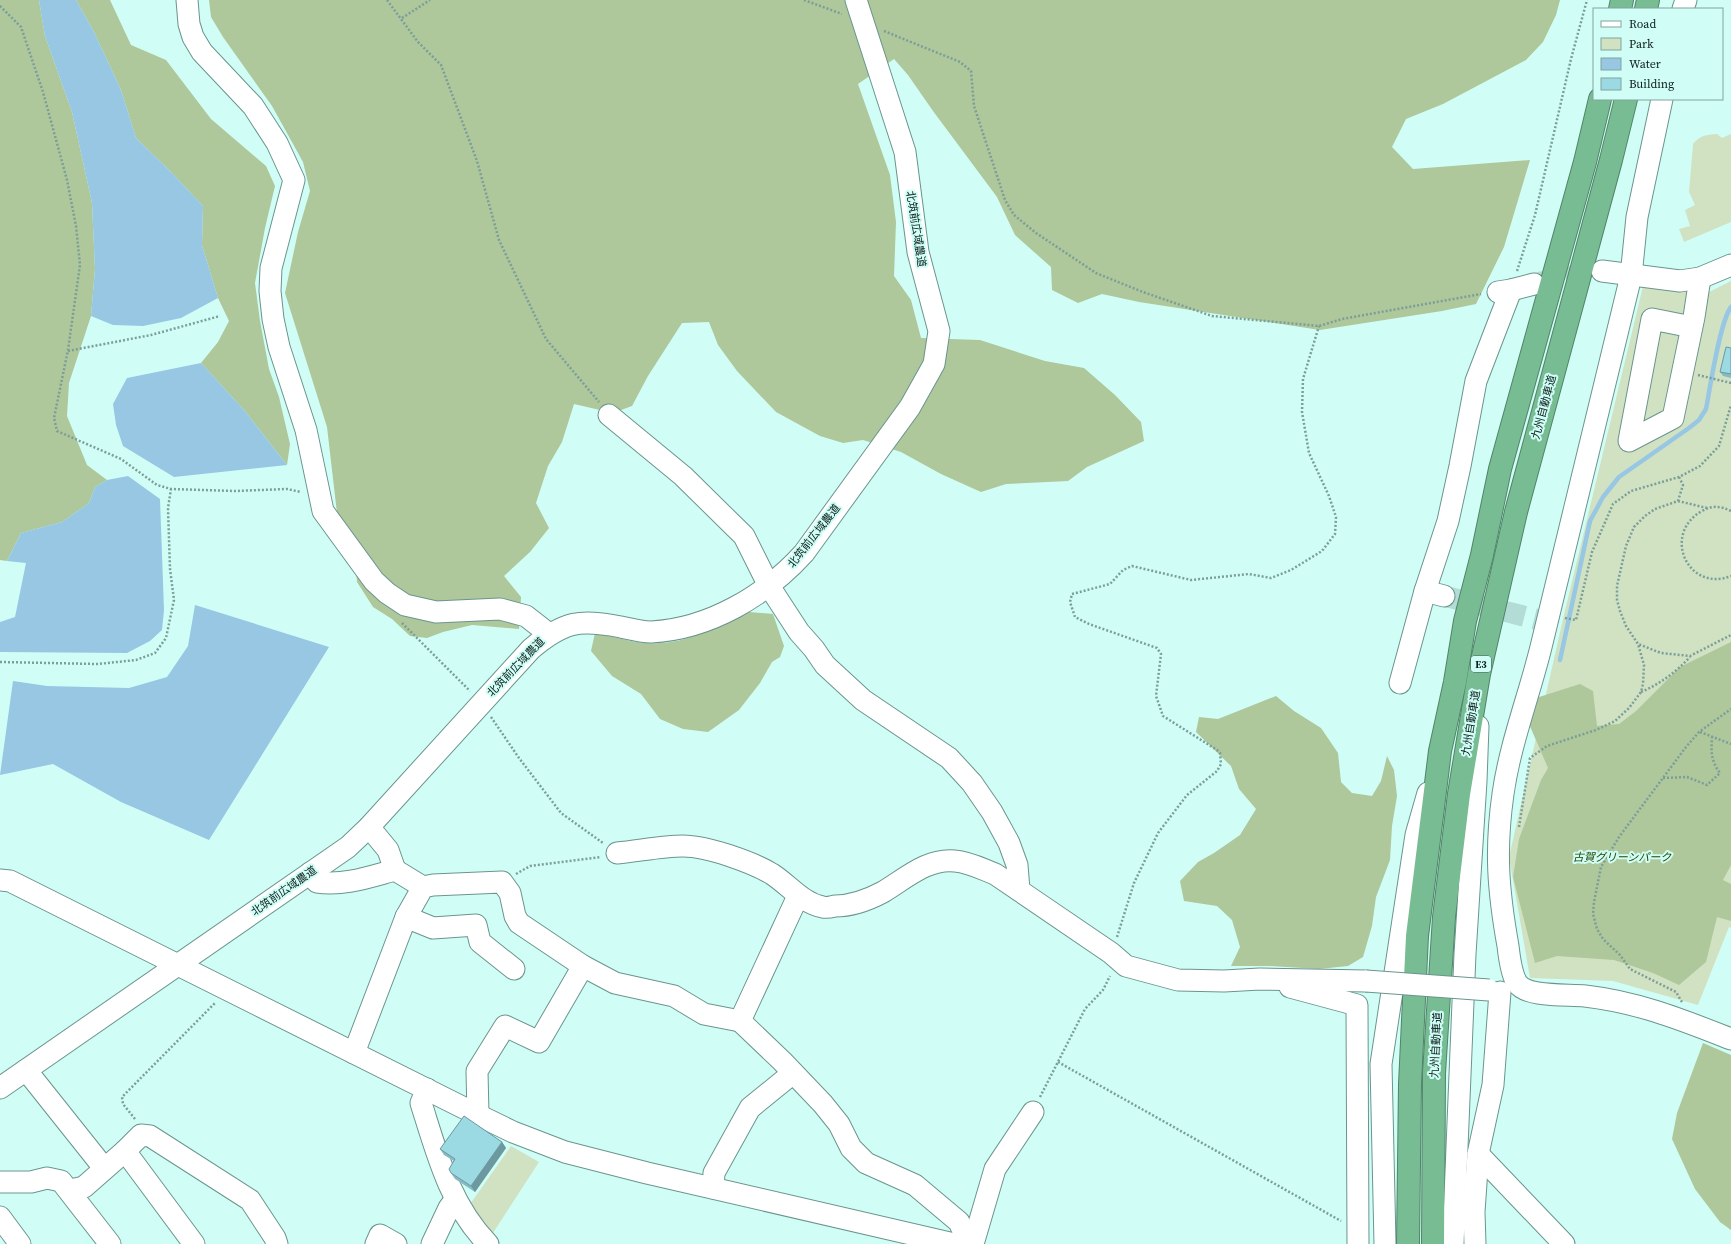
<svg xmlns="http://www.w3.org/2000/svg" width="1731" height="1244" font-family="'Source Serif 4','Noto Sans JP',serif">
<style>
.green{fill:#d1e2c3}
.forest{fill:#aec79b}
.water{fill:#97c7e3}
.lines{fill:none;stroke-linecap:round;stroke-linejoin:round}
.stream{stroke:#97c7e3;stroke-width:4.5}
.minor-tunnel{stroke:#b2dcd5;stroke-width:21;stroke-dasharray:21 10;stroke-linecap:butt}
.minor-casing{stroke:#6a958e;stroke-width:23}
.highway-casing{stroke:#528469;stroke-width:24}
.path{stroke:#7c9e98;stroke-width:2.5;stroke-dasharray:2 2;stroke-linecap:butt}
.minor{stroke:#fff;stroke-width:21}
.highway{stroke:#78bc94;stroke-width:22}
.minor-bridge-casing{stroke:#6a958e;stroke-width:23;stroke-linecap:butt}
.minor-bridge{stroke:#fff;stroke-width:21}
.wall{fill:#85bbc3}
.shaded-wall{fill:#6c989f}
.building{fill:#9bd9e3;stroke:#6c989f}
.labels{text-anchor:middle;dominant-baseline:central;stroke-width:4;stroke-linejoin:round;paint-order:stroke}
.shield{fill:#d0fef6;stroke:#46605c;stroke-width:1}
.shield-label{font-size:10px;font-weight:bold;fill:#0b1d1a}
.street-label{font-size:11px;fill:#0b1d1a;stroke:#d0fef6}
.park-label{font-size:11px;font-style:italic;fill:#254100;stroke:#d0fef6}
</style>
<rect width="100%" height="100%" fill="#d0fef6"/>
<g class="green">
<path d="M 1717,134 L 1722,138 L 1731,134 L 1731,222 L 1684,242 L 1679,229 L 1690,226 L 1685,210 L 1695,205 L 1689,192 L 1693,144 C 1700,135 1706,135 1717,134 Z"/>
<polygon points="1731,281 1731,928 1729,927 1698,1005 1613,981 1530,978 1509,857 1563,619 1644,282 1709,292"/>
<polygon points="511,1146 539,1162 491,1236 468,1207"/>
</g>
<g class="forest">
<polygon points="0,0 39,0 45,36 72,112 92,203 95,269 91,316 69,383 67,416 87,465 107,480 95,487 89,503 62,522 21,533 7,561 0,560"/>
<polygon points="76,0 110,0 131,45 166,60 211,119 266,166 275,186 265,228 255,283 260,321 269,369 279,397 290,444 287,465 244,410 201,363 218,342 229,321 218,298 202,245 203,206 169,170 136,138 121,90 94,32"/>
<polygon points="209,0 1560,0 1556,15 1543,42 1526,60 1443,104 1406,119 1392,147 1413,169 1530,160 1504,247 1476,304 1442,311 1320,330 1139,302 1102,294 1078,303 1052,290 1051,267 1015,235 997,197 933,111 908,75 894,59 858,84 890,175 896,222 894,276 911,300 921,338 980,340 1045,361 1084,368 1115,395 1141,422 1144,441 1087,467 1068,481 1006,484 981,492 941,474 901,452 863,440 843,443 820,436 776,412 737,371 718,345 709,322 682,323 648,376 632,406 613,413 574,404 562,442 548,466 536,503 549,528 530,552 504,576 521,597 519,629 472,625 443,632 427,638 410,636 392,619 373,607 357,582 354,542 337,513 327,427 285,293 298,232 310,191 303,162 272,106 223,37 211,17"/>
<path d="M 749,612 L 773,614 L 784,646 L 780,657 L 772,662 L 760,683 L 739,710 L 708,732 L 683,729 L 660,719 L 641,694 L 612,676 L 591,651 L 595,633 C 612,636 630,642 647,643 C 683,646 717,627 749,612 Z"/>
<polygon points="1731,642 1731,865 1723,880 1731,884 1731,921 1717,917 1706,962 1679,985 1653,973 1614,960 1557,956 1535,963 1513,877 1519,839 1541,780 1548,768 1529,724 1536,698 1580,684 1593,691 1597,726 1619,724 1636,711 1680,667"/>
<polygon points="1276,696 1294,711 1321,728 1338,753 1341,782 1352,793 1372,796 1381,781 1387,756 1394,770 1397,796 1392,826 1390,860 1376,897 1372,926 1363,957 1348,966 1319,969 1269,966 1231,966 1240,947 1232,920 1217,906 1184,901 1180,881 1198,862 1214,853 1240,835 1256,809 1239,789 1231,766 1196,732 1199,717 1218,719"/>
<polygon points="1703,1043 1731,1055 1731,1230 1720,1222 1695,1189 1672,1139 1677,1113"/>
</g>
<g class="water">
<polygon points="39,0 76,0 94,32 121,90 136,138 169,170 203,206 202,245 218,298 181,318 143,326 113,325 91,316 95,269 92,203 72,112 45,36"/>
<polygon points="201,363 244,410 287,465 174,477 123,446 116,425 113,404 127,378"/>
<polygon points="128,476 160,499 164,610 162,630 150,641 127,653 0,652 0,622 15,617 26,563 7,561 21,533 62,522 89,503 95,487 107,480"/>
<polygon points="195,605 329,647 209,840 121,802 53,764 0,775 13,681 47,686 129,688 167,677 188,646"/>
</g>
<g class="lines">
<path class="stream" d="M 1560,660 L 1590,521 L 1603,497 L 1619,477 L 1689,428 L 1699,420 L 1706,409 C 1710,388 1720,321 1731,307"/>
<g class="minor-tunnel">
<polyline points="1535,283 1602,271"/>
<polyline points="1444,596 1547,622"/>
</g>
<g class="minor-casing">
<g id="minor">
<polyline points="187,0 189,24 193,37 202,52 253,106 277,143 294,180 271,268 270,291 273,319 279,347 306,430 323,511 374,581 387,593 405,605 436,612 500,609 526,616 549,634"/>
<polyline points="1683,9 1686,0"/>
<path d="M 1662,99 L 1637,217 L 1631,276 C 1601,400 1571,523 1541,647 C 1529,696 1510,744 1503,794 C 1495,850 1498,890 1508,946 C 1509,955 1512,975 1517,983 C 1527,998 1569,994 1585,996 C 1638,1002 1682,1020 1731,1039"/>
<polyline points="1602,271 1680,281 1700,278 1731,265"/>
<polyline points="1498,292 1511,290 1534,284"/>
<polyline points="1692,327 1652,319 1629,441 1673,418 1694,317 1700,278"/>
<polyline points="609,415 683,476 744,536 769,586 799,632 814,649 825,665 863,700 949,758 972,783 992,812 1009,843 1017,865 1019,890"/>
<polyline points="1425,591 1444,596"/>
<polyline points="1400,683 1425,591 1448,521 1460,466 1476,381 1511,290"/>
<polyline points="369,827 388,850 395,870"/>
<path d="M 617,853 C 639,851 662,846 683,846 C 707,846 752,862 772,874 C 789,885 802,903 823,907 C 826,908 831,907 835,906 C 852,906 868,900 883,892 C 905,879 927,858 955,861 C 969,862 982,869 995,874 L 1111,953 L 1126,966 L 1178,980 L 1224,981 L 1260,979 L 1366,981"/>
<path d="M 310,873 L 317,882 C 344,886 369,877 395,870 L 423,887"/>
<polyline points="0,880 10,881 478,1115 513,1132 565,1152 647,1173 954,1244"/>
<polyline points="406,917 433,928 476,925 480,942 514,969"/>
<polyline points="1290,987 1357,1005 1358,1244"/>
<polyline points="740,1021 782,1061 823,1104 839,1124 851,1148 866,1163 915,1185 959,1222 969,1244"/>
<polyline points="354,1053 406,917 423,887 433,885 502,882 510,893 515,916 519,923 583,966"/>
<polyline points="26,1070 104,1168"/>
<path d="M 0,1088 L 348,847 L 369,827 L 531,649 C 564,621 579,619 621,627 C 630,629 641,632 651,632 C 709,629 765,596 804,553 L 910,407 L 934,364 L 939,331 L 918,252 L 905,152 L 856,0"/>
<path d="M 427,1089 L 421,1103 C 437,1154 450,1205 488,1244"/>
<polyline points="478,1115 477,1071 505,1026 539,1042 583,966 615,983 674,996 704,1014 740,1021 798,896"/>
<polyline points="125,1151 141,1135 150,1136 250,1200 275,1238 277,1244"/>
<polyline points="1478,1154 1564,1244"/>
<polyline points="0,1182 31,1182 47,1178 61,1181 110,1244"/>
<polyline points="713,1188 714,1173 750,1108 793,1073"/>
<polyline points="71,1193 75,1189 84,1187 125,1151 194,1244"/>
<polyline points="0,1217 20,1244"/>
<polyline points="376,1244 380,1235 396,1244"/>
<polyline points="432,1244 449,1208 455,1200"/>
<polyline points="973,1244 995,1169 1033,1112"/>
<polyline points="1385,1244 1381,1064 1416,835 1428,793"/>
<polyline points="1453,1244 1465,954 1476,781 1478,726"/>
<polyline points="1475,1244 1474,1212 1478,1154 1493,1085 1500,992"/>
</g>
</g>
<g class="highway-casing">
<g id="highway">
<polyline points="1620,9 1622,0"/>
<polyline points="1646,9 1648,0"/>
<polyline points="1408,1244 1410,1084 1417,936 1440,751 1455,682 1465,621 1482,555 1500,469 1585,162 1600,99"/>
<polyline points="1433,1244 1434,1073 1444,917 1459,794 1479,674 1516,512 1611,160 1626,99"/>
</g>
</g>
<g class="path">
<polyline points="387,0 418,42 441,65 477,161 499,240 546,339 599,402"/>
<polyline points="804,0 842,14"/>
<polyline points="0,6 21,27 43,92 67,180 76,226 80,265 68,350 54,418 57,431 121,459 157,485 171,489 235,491 287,489 301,492"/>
<polyline points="402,18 430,0"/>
<polyline points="884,31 960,62 971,71 974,106 1005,200 1014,215 1036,233 1096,273 1143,292 1212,316 1319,326 1342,319 1481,294"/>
<polyline points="1517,271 1535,215 1571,59 1587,0"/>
<polyline points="68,351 151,335 220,316"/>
<polyline points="1698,375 1731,383"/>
<polyline points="1679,477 1683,485 1678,501 1655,509 1645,516 1634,527 1626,546 1617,586 1617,600 1620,611 1626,626 1638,644 1661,653 1690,656 1731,635"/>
<polyline points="1678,501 1707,508"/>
<path d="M 1731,511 C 1721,506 1712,505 1702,511 C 1661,534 1688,593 1731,576"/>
<polyline points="1565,618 1576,620 1592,552 1613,504 1631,491 1679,477 1700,466 1719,446 1731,405"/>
<polyline points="402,623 470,691"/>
<polyline points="0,662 98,664 136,660 155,653 166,638 174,600 170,569 168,508 171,489"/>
<path d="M 1641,692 C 1660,684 1676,672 1690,657"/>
<polyline points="491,717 519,758 561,813 603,843"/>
<polyline points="1700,732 1731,744"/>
<path d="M 1663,778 L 1687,777 L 1707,785 L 1720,773 C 1711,761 1711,752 1712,737"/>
<polyline points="1519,827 1530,758 1547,746 1596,730 1615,721 1629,708 1641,692 1643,684 1644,665 1638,644"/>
<polyline points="516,874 530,866 601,857"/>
<polyline points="1117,937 1134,883 1158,833 1187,795 1217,771 1221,764 1220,753 1217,750 1163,716 1156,696 1161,654 1157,648 1089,624 1075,617 1070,602 1072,594 1110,584 1123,570 1132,566 1191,580 1249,574 1271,578 1291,570 1322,551 1335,534 1336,517 1329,496 1309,453 1302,412 1303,379 1319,326"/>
<polyline points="1682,1002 1676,992 1630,969 1620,955 1603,939 1597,929 1593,914 1594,902 1601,867 1619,837 1686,747 1699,732 1731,709"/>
<polyline points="1058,1062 1341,1221"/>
<polyline points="1040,1097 1085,1009 1103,990 1110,976"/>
<polyline points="135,1119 123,1104 122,1097 215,1003"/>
</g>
<use href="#minor" class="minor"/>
<use href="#highway" class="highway"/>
<g class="minor-bridge-casing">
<polyline id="minor-bridge" points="1366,981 1489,990"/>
</g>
<use href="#minor-bridge" class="minor-bridge"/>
</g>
<g class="wall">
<polygon points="1731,348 1731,378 1723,376 1720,372"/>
<polygon points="502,1142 506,1148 475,1192 455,1179 451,1173 454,1161 444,1155 440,1149"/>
</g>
<polygon class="shaded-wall" points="502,1142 506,1148 475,1192 471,1186"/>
<g class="building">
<polygon points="1726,347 1731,348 1731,374 1720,372"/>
<polygon points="464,1116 502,1142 471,1186 451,1173 449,1169 455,1159 440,1149"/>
</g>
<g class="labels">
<rect class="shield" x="1471" y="656" width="20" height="16" rx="3"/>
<g class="shield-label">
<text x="1481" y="664">E3</text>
</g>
<g class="street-label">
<text transform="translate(916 229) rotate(81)">北筑前広域農道</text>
<text transform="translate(1544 407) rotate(-75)">九州自動車道</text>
<text transform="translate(814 536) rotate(-52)">北筑前広域農道</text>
<text transform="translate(516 667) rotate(-46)">北筑前広域農道</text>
<text transform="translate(1471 723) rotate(-81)">九州自動車道</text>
<text transform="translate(284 891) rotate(-35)">北筑前広域農道</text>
<text transform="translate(1436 1045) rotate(-87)">九州自動車道</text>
</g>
<g class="park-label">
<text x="1622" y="857">古賀グリーンパーク</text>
</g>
</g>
<rect x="1593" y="8" width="130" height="92" fill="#d0fef6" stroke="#81a49e"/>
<rect x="1601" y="21" width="20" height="6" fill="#ffffff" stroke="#81a49e"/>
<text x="1629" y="28" font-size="12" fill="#0b1d1a">Road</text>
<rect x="1601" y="38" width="20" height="12" fill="#d1e2c3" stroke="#81a49e"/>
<text x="1629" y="48" font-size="12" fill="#0b1d1a">Park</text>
<rect x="1601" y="58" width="20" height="12" fill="#97c7e3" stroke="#81a49e"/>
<text x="1629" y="68" font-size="12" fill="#0b1d1a">Water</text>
<rect x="1601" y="78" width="20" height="12" fill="#9bd9e3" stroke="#81a49e"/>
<text x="1629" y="88" font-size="12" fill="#0b1d1a">Building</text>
</svg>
